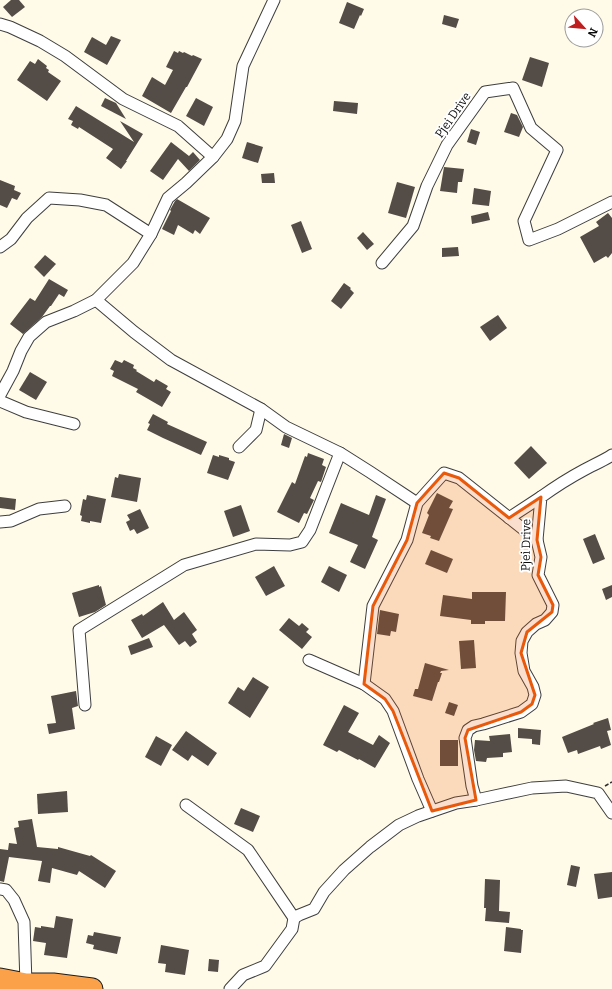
<svg xmlns="http://www.w3.org/2000/svg" width="612" height="989" font-family="Bitter,serif">
<style>
.building{fill:#544c47}
.lines{fill:none;stroke-linecap:round;stroke-linejoin:round}
.street-casing{stroke:#3e3e3e;stroke-width:13}
.highway-casing{stroke:#1c1c1c;stroke-width:23}
.path{stroke:#2d2d2d;stroke-width:1.5;stroke-dasharray:4 2;stroke-linecap:butt}
.street{stroke:#fff;stroke-width:11}
.highway{stroke:#fba14a;stroke-width:21}
.marked{fill:#e8590c;fill-opacity:0.2;stroke:#e8590c;stroke-width:3;stroke-linejoin:round}
.labels{text-anchor:middle;dominant-baseline:central;stroke-width:4;stroke-linejoin:round;paint-order:stroke}
.street-label{font-size:12px;fill:#0b0b0b;stroke:#fff}
</style>
<rect width="100%" height="100%" fill="#fffbe8"/>
<g class="building">
<polygon points="11,0 19,0 25,7 12,17 3,7"/>
<polygon points="347,2 364,9 361,16 360,15 354,29 339,23"/>
<polygon points="444,15 459,19 456,28 442,24"/>
<polygon points="111,36 121,40 107,65 84,52 92,37 106,45"/>
<polygon points="174,51 178,53 179,51 183,53 184,52 192,56 193,55 202,59 187,87 186,87 171,113 142,96 152,77 165,85 173,70 166,67"/>
<polygon points="530,57 549,63 542,87 522,80"/>
<polygon points="38,59 47,66 46,68 49,70 48,72 61,81 47,101 17,80 30,61 35,64"/>
<polygon points="105,98 116,103 126,119 101,106"/>
<polygon points="196,98 213,107 204,126 186,116"/>
<polygon points="334,101 358,103 357,114 333,111"/>
<polygon points="76,106 134,142 120,121 143,134 126,161 127,161 121,169 106,158 113,149 79,127 78,129 71,125 73,121 68,119"/>
<polygon points="511,113 517,115 523,127 519,137 504,132"/>
<polygon points="471,129 480,132 476,145 467,142"/>
<polygon points="171,142 189,156 193,152 200,160 189,171 178,159 163,180 150,171"/>
<polygon points="247,142 263,147 258,163 242,158"/>
<polygon points="444,167 464,169 462,182 458,182 457,193 440,191"/>
<polygon points="274,173 275,183 262,183 261,174"/>
<polygon points="0,180 15,186 14,190 21,193 17,200 12,198 7,208 0,205"/>
<polygon points="397,182 415,187 406,218 388,213"/>
<polygon points="474,188 491,191 489,206 472,204"/>
<polygon points="177,199 210,218 200,234 195,230 193,234 178,225 174,235 162,229 171,211 170,210 175,201"/>
<polygon points="488,212 490,220 472,224 471,216"/>
<polygon points="608,213 612,218 612,253 608,258 606,256 594,263 580,237 599,226 596,222"/>
<polygon points="301,221 312,249 302,253 291,225"/>
<polygon points="363,232 374,244 367,250 357,238"/>
<polygon points="458,247 459,256 442,257 442,248"/>
<polygon points="45,255 56,264 44,277 34,267"/>
<polygon points="49,279 68,290 64,297 59,294 51,306 50,306 42,317 23,334 10,324 30,298 35,301"/>
<polygon points="344,283 351,288 350,289 354,293 341,309 331,301"/>
<polygon points="498,315 507,328 490,341 480,327"/>
<polygon points="115,360 122,363 124,360 134,365 133,368 137,370 136,371 154,382 156,379 168,386 166,389 171,392 162,407 136,392 138,389 112,376 114,371 110,369"/>
<polygon points="30,372 47,382 36,400 19,390"/>
<polygon points="153,414 168,422 167,424 207,442 201,455 163,438 147,430 150,424 148,423"/>
<polygon points="284,434 292,438 289,448 281,445"/>
<polygon points="531,446 547,463 529,479 514,463"/>
<polygon points="308,453 324,459 322,465 326,467 321,482 318,481 310,498 314,500 307,514 304,513 299,523 277,512 292,482 295,484 305,456 307,457"/>
<polygon points="213,455 219,457 219,455 229,458 229,460 235,462 228,480 207,473"/>
<polygon points="119,474 141,478 137,502 111,497 115,477 118,478"/>
<polygon points="437,493 453,501 449,508 453,509 439,541 430,538 431,536 422,533 429,515 427,513"/>
<polygon points="87,495 106,499 101,523 90,521 90,523 81,521 82,516 80,515 83,499 86,500"/>
<polygon points="376,495 386,499 372,537 378,540 365,569 350,562 358,545 329,533 341,503 369,515"/>
<polygon points="0,497 16,499 15,510 0,508"/>
<polygon points="241,505 250,531 233,537 224,511"/>
<polygon points="140,509 149,528 137,534 134,529 130,531 126,522 130,520 127,515"/>
<polygon points="595,534 605,559 593,564 583,539"/>
<polygon points="431,550 453,559 447,573 425,564"/>
<polygon points="274,566 285,586 266,596 255,577"/>
<polygon points="329,566 347,575 339,592 321,582"/>
<polygon points="99,585 99,587 101,586 106,605 95,612 79,617 72,593"/>
<polygon points="612,585 612,597 606,600 602,589"/>
<polygon points="472,592 506,592 505,621 485,621 485,624 471,624 471,620 440,616 443,595 472,599"/>
<polygon points="163,602 174,620 184,612 197,630 192,634 197,642 190,647 185,641 179,645 164,625 142,638 131,620 142,614 143,616"/>
<polygon points="380,610 399,614 396,632 391,631 390,636 377,634"/>
<polygon points="289,618 299,626 302,623 309,629 306,632 312,637 302,649 279,630"/>
<polygon points="149,638 153,647 131,655 128,646"/>
<polygon points="474,640 476,668 461,669 459,641"/>
<polygon points="425,663 449,670 441,671 440,673 442,673 439,682 438,682 432,701 413,696 415,689 418,689"/>
<polygon points="253,677 269,687 250,718 228,703 238,687 244,691"/>
<polygon points="76,691 78,706 72,708 75,729 49,734 47,724 56,723 51,696"/>
<polygon points="449,702 458,705 454,716 445,713"/>
<polygon points="344,705 359,713 348,732 373,745 379,735 390,743 375,768 359,759 358,760 339,750 337,752 323,745"/>
<polygon points="608,718 611,730 607,731 611,745 601,749 600,746 578,754 577,750 568,753 562,737 594,724 593,723"/>
<polygon points="518,728 541,730 540,745 532,744 532,739 518,738"/>
<polygon points="186,731 217,753 208,766 192,755 188,761 172,750"/>
<polygon points="510,734 512,752 503,753 503,757 487,758 486,762 476,761 474,750 475,740 490,741 489,736"/>
<polygon points="156,736 172,745 161,766 145,757"/>
<rect x="440" y="740" width="18" height="26"/>
<polygon points="67,791 68,812 38,814 37,794"/>
<polygon points="241,808 260,816 253,832 234,824"/>
<polygon points="32,819 37,847 58,849 58,847 90,856 91,855 116,871 105,888 79,871 77,875 52,868 50,883 38,881 42,861 9,857 4,882 0,881 0,849 8,850 9,843 17,844 14,828 19,827 18,821"/>
<polygon points="571,865 580,867 576,887 567,885"/>
<polygon points="612,872 612,897 598,899 594,874"/>
<polygon points="485,879 500,880 499,911 510,912 509,923 485,921 486,908 484,908"/>
<polygon points="56,916 73,919 67,958 44,955 46,943 33,941 35,927 41,928 41,926 54,928"/>
<polygon points="506,927 521,929 521,930 523,930 521,953 504,951"/>
<polygon points="94,932 121,937 117,954 93,949 94,945 86,943 88,935 93,936"/>
<polygon points="161,945 189,950 185,975 165,972 166,964 158,963"/>
<polygon points="209,959 219,960 218,972 208,971"/>
</g>
<g class="lines">
<g class="street-casing">
<g id="street">
<polyline points="0,24 10,27 40,41 65,56 123,99 178,126 213,157"/>
<polyline points="0,247 11,239 27,218 49,198 80,200 106,205 151,234"/>
<polyline points="382,263 413,226 427,186 447,145 485,92 513,88 531,128 557,150 524,221 529,240 558,229 612,202"/>
<polyline points="96,300 134,332 171,360 261,409 286,427 340,453 370,472 417,503"/>
<polyline points="0,395 13,371 21,351 29,337 46,322 74,311 96,300 133,263 151,234 168,198 186,183 213,157 227,139 235,121 243,66 274,0"/>
<polyline points="0,401 26,412 74,424"/>
<polyline points="239,447 256,430 261,409"/>
<polyline points="509,518 541,497"/>
<polyline points="0,522 11,521 39,509 65,506"/>
<polyline points="309,660 364,684 385,699 393,711 418,779 432,811"/>
<polyline points="364,684 373,606 407,540 417,503 444,473 459,478 537,540"/>
<polyline points="85,705 79,630 184,565 256,544 290,545 302,542 310,530 340,453"/>
<path d="M 476,800 L 472,786 L 465,738 L 468,730 L 474,726 L 483,724 L 521,712 L 532,704 L 535,695 L 533,687 L 524,671 L 521,653 L 522,641 L 527,632 L 536,624 L 545,620 L 552,612 L 553,605 L 538,575 L 541,557 L 537,540 L 541,497 C 555,487 569,478 584,470 C 593,465 603,461 612,455"/>
<polyline points="186,805 248,850 294,918 299,915 314,909 324,892 344,870 370,847 399,825 418,816 456,803 476,800 532,788 566,786 598,793 612,813"/>
<polyline points="0,889 6,890 14,900 24,922 26,984"/>
<polyline points="230,989 243,975 265,966 292,929 294,918"/>
</g>
</g>
<g class="highway-casing">
<polyline id="highway" points="0,979 26,984 53,984 92,989"/>
</g>
<polyline class="path" points="605,786 612,782"/>
<use href="#street" class="street"/>
<use href="#highway" class="highway"/>
</g>
<path class="marked" d="M 444,473 L 459,478 L 509,518 L 541,497 L 537,540 L 541,557 L 538,575 L 553,605 L 552,612 L 527,632 L 521,653 L 535,695 L 532,704 L 521,712 L 468,730 L 465,738 L 476,800 L 432,811 L 393,711 L 385,699 L 364,684 L 373,606 L 407,540 L 417,503 Z"/>
<g class="labels">
<g class="street-label">
<text transform="translate(453 115) rotate(-55)">Pjei Drive</text>
<text transform="translate(526 545) rotate(-89)">Pjei Drive</text>
</g>
</g>
<g transform="translate(584 28) rotate(117)"><circle r="19" fill="#ffffff" stroke="#9d9d9d"/>
<path d="M0-3L7 15L0 10L-7 15Z" fill="#c01d1f"/>
<text y="-6" font-size="11" font-weight="bold" text-anchor="middle" fill="#0b0b0b">N</text>
</g>
</svg>
